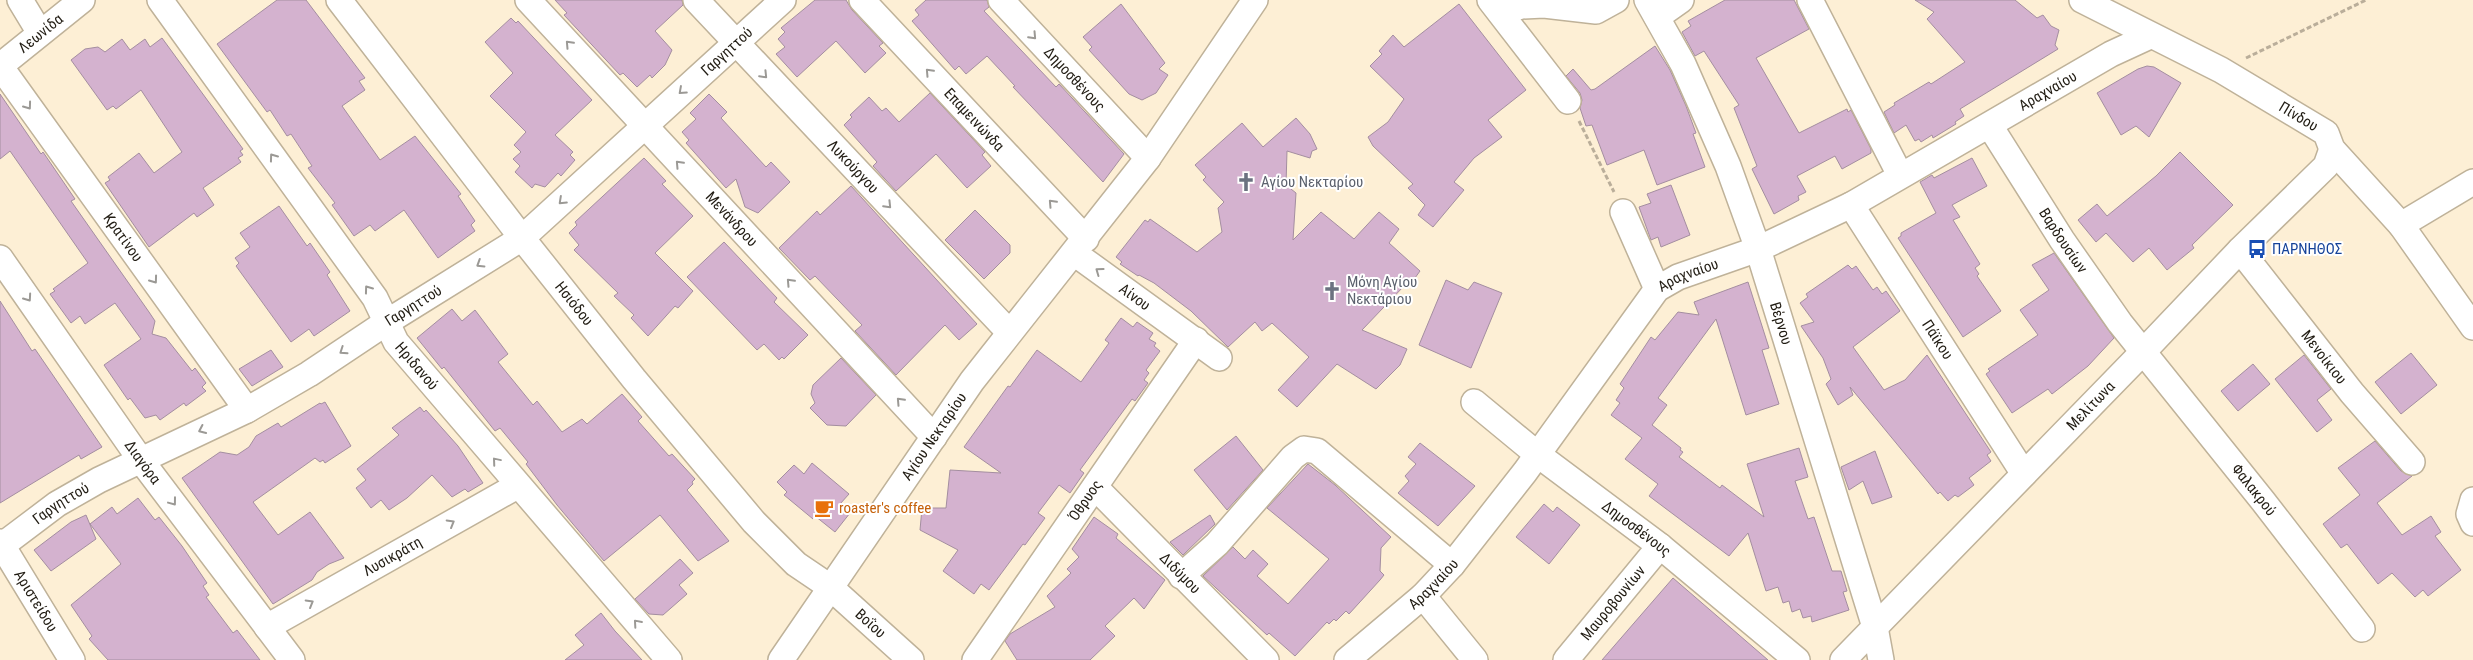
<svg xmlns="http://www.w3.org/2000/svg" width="2473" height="660" font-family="'Roboto Condensed',sans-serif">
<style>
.building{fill:#d4b2cf;stroke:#a48ea0}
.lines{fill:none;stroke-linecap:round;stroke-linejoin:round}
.minor-casing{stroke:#bfb299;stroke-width:28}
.path{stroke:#baae9a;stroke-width:3;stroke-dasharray:5 2.5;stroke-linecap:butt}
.minor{stroke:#fff;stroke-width:25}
.oneway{stroke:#9b9995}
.labels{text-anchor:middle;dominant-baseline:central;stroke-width:4;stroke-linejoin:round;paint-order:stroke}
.street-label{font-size:15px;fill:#211c13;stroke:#fff}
.worship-label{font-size:15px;fill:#5b616d;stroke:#fff;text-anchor:start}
.transit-label{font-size:15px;fill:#164399;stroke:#fff;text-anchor:start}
.food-label{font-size:15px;fill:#c56008;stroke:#fff;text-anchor:start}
</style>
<rect width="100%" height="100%" fill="#fdefd5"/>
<g class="building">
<polygon points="277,0 306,0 365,78 359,81 365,90 342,106 380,160 415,136 461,194 458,196 475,221 471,225 475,231 438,258 404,210 375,231 370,225 354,236 332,205 335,203 308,168 312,166 291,134 287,136 270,110 267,112 217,44"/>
<polygon points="555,0 682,0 683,5 655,31 672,50 665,65 652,78 650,75 637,87 623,73 620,75 564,15 567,13"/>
<polygon points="815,0 846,0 852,10 883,43 879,46 886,53 865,73 836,41 797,77 776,54 785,47 778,39 785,32 781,28"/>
<polygon points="926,0 987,0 989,7 984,11 1056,87 1059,84 1124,154 1103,182 1013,87 1015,86 987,56 966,74 959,66 955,70 912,21 919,15 915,10"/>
<polygon points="1725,0 1794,0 1809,29 1756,58 1799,133 1847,109 1848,112 1851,110 1871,149 1871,153 1842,169 1835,156 1797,176 1806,192 1798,196 1799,200 1774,214 1752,169 1757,166 1734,108 1739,105 1704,51 1695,56 1682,32 1691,26 1688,21"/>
<polygon points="1915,0 2015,0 2037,18 2043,15 2051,26 2059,30 2055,45 2058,49 1960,109 1964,116 1955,122 1956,124 1933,138 1932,135 1921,142 1919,139 1915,141 1906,125 1894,133 1884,112 1895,105 1894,103 1929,82 1931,84 1965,62 1927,19 1934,12"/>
<polygon points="1121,4 1165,63 1159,69 1168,75 1156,93 1142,100 1129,94 1089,50 1092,47 1083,37"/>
<polygon points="1459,4 1526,90 1488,120 1502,137 1474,158 1454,182 1464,190 1433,227 1418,215 1425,205 1408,188 1413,184 1373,146 1368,137 1388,122 1404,99 1370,66 1382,54 1379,51 1393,35 1404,47"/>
<polygon points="511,18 516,23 518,21 592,100 555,135 573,152 570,155 575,160 561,176 558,173 545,187 535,184 532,188 515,172 520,166 513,159 521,152 514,145 526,132 490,96 513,73 485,42"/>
<polygon points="162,38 243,149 240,151 243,155 238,158 241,162 203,188 214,205 197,217 194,213 149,247 105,183 110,180 108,177 139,153 154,173 182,152 141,90 116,109 113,106 107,110 71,60 85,49 98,47 105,52 122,39 130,50 145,39 150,47"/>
<polygon points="1655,46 1670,70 1686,106 1696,133 1693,134 1705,167 1657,185 1644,150 1607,165 1592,125 1586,126 1580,108 1582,100 1580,93 1566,76 1573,69 1591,90 1595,89"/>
<polygon points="2147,66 2154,67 2181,83 2149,137 2136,126 2121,135 2097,93 2138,69"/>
<polygon points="930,93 985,152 982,155 991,166 967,188 936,154 896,191 873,166 877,162 844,125 852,117 850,115 869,97 882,111 886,108 899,122"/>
<polygon points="0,94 41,154 43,152 75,199 71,201 149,312 155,321 152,334 166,338 192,371 195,368 206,383 202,387 206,391 186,406 184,403 160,420 156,415 145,418 130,398 128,400 104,365 141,339 115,303 85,324 80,316 71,323 50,294 55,291 53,289 88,263 10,151 0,159"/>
<polygon points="709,94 727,112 721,118 766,167 771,162 790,182 758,213 745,207 736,179 726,188 686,143 689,140 682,132 696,119 690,113"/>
<polygon points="1296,118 1310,134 1317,149 1312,151 1310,158 1287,151 1286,185 1296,193 1293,240 1321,212 1354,239 1379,212 1399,229 1389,243 1420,271 1407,289 1404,286 1362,330 1407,349 1400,365 1376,389 1337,364 1297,407 1278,390 1309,357 1272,323 1262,331 1255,322 1228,347 1191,311 1154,283 1139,275 1138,276 1120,264 1122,262 1116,257 1145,220 1148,222 1150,219 1197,252 1222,232 1218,208 1224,202 1203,180 1206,177 1195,165 1242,123 1263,147"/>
<polygon points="2180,152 2233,205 2192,245 2194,248 2167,270 2149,248 2133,262 2106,233 2096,242 2078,220 2097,204 2107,216 2156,176"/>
<polygon points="644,158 666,181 662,184 693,216 655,253 693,291 678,308 675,306 648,336 631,318 634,315 614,296 618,293 574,250 579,245 569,233 577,225 575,222"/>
<polygon points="1972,158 1987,186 1952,205 1960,217 1953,220 1980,264 1975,268 1979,274 1977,276 2001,311 1963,337 1898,238 1901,236 1901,233 1936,213 1920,182 1932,175 1934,178"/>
<polygon points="1671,185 1690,235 1661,247 1658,237 1651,240 1639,207 1651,203 1647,194"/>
<polygon points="851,186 977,324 959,340 945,325 896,375 855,331 862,325 815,276 810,280 779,248 817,211 820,215"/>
<polygon points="279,206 307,246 310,243 330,272 327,275 350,311 314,336 309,329 291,342 236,266 239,263 235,258 250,247 240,233"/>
<polygon points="975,210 1010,245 1010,253 984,279 945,240"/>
<polygon points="724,242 777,298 774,302 808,335 784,359 782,357 779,360 764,344 757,350 687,277"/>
<polygon points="2054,253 2114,338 2088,366 2052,394 2048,389 2012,413 1986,374 1990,371 1988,369 2038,335 2020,310 2049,290 2032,265"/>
<polygon points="1848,265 1852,269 1856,266 1873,290 1877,287 1882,294 1886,291 1900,311 1853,347 1884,390 1905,380 1927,355 1991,452 1987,455 1991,461 1969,478 1974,485 1958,497 1955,495 1948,501 1940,492 1938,494 1850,387 1853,395 1838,405 1826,384 1831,379 1823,358 1801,326 1814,322 1800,303 1808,297 1806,294"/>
<polygon points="1446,280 1468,290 1474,282 1502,293 1471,368 1419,345"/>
<polygon points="1748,282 1769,348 1762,350 1779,404 1746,415 1716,319 1658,398 1667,405 1652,425 1681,448 1680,450 1683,452 1679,457 1720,488 1722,485 1764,517 1747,464 1799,448 1808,477 1795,481 1808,519 1814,517 1832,571 1841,571 1847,591 1843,592 1849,610 1812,622 1811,616 1803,618 1800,609 1792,612 1789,601 1783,603 1778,587 1766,591 1748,533 1729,556 1649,496 1658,484 1625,459 1642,438 1611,415 1620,403 1616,400 1624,388 1620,384 1651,337 1655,340 1678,312 1699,315 1694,302"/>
<polygon points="0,301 32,351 35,349 102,447 81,459 79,455 0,503"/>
<polygon points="452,309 462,321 475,310 508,354 498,362 533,405 537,401 562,432 582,419 587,424 622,394 642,417 638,421 669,456 672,454 695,479 692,482 693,484 687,490 729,541 698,561 660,515 604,561 557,505 526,464 528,462 500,428 495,431 444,367 442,369 417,338"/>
<polygon points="1121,318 1133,327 1137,322 1153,333 1149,339 1156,343 1154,346 1160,351 1146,370 1149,373 1144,380 1148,383 1135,401 1132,399 1080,470 1084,473 1070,493 1059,485 1038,513 1045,518 1025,545 1023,544 989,590 981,584 974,594 943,571 958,550 920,530 922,508 946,508 950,470 1001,473 964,447 1008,386 1010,387 1037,350 1081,382 1109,343 1105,340"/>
<polygon points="271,350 283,367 252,386 239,369"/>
<polygon points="2411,353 2437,385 2401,414 2375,382"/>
<polygon points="2304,355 2331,389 2317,400 2332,420 2317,432 2275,379"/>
<polygon points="841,358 876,395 846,426 827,425 810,408 815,403 811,394 813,385"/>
<polygon points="2253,364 2270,384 2238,411 2221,391"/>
<polygon points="325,402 351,446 325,463 323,460 320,462 315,458 253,502 278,535 310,512 344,558 329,564 317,572 312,580 273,604 182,478 220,452 237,455 249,447 256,436 278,423 281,427 320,403 321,404"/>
<polygon points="420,407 424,412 426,410 458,446 483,483 468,492 465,489 452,497 432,475 407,498 389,510 381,500 371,508 356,488 366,480 357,469 399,435 392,428"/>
<polygon points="1236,436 1263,470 1227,510 1194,470"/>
<polygon points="2375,441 2401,471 2412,476 2377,503 2402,535 2431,516 2441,532 2435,536 2461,570 2428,596 2423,590 2415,597 2392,573 2378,584 2347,544 2341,548 2323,524 2360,495 2338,468"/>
<polygon points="1420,443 1475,486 1438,526 1398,493 1409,481 1405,476 1416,464 1408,457"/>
<polygon points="1875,451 1892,497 1872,504 1863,481 1849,490 1841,467"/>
<polygon points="812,463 849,494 840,504 850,513 835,532 815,516 813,519 784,495 787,492 777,482 794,465 804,474"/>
<polygon points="1308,464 1335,485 1391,537 1381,548 1380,571 1384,575 1380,580 1349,614 1346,611 1336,621 1334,619 1329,624 1327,622 1295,656 1269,633 1267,635 1203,576 1233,547 1245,559 1253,550 1268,564 1257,576 1288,604 1329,559 1267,508"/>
<polygon points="138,498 155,520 159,517 182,546 207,583 203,586 209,595 206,597 233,633 237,630 260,660 108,660 89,639 92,636 71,605 121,564 90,524 112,507 117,514"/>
<polygon points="1544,504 1553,512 1557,507 1580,525 1549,564 1516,537"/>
<polygon points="86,515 96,539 51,571 34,550 71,522"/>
<polygon points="1210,515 1215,524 1183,555 1170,542"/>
<polygon points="1094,517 1118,534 1116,538 1165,580 1144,609 1134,598 1105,626 1115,636 1090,660 1017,660 1005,641 1010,634 1055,607 1047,596 1071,573 1067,569 1079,557 1072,549"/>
<polygon points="680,559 693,573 679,585 687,594 663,615 649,614 635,599"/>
<polygon points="1673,578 1768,660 1602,660"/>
<polygon points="601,613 615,631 642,660 565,660 584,645 575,635"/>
</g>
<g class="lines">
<g class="minor-casing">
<g id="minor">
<polyline points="20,0 40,33"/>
<path id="s1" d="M 160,0 L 375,298 L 396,342 L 669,660"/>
<path id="s2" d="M 339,0 L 522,238 L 634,379 L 754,522 L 796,564 L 830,587 L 911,660"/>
<path id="s3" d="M 528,0 L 934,437"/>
<path id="s4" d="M 696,0 L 1009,332"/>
<path id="s5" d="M 862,0 L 1086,239"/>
<path id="s6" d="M 1001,0 L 1148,158"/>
<polyline points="1490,0 1568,101"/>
<path id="s7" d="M 1647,0 L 1683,64 L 1706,116 L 1728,166 L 1758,249 L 1875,627 L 1881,660"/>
<polyline points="1810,0 1900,175"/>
<path id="s8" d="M 2082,0 L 2221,70 L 2326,133 L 2332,149 L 2401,225 L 2473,327"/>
<polyline points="1500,12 1522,6 1544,5 1596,11 1616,0"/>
<polyline points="1657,17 1681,0"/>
<path id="s9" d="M 0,66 L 247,410"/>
<path id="s10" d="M 0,66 L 82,0"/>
<path id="s11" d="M 1990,126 L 2062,240 L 2120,323 L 2263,501 L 2362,629"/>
<path id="s12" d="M 1851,205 L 2024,474"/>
<polyline points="1623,212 1657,289"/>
<polyline points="2401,225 2473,182"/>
<path id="s13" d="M 2240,250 L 2352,393 L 2412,462"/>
<path id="s14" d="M 1074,253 L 1219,358"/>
<path id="s15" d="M 0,258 L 140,459 L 292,660"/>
<path id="s16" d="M 1474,402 L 1537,454 L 1660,546 L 1797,660"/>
<path id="s17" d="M 1095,487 L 1266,660"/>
<polyline points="2473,500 2469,514 2473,523"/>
<path id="s18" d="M 0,542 L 72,660"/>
<path id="s19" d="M 0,547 L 57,504 L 99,480 L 247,410 L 309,374 L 387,322 L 522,238 L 783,0"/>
<polyline points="1181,576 1217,544 1293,457 1304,449 1317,451 1452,565"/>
<polyline points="1423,596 1475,660"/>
<path id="s20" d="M 267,627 L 517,486"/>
<path id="s21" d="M 781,660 L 972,381 L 1148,158 L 1255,0"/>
<path id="s22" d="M 975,660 L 1196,340"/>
<path id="s23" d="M 1347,660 L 1423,596 L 1452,565 L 1525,472 L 1657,289 L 1678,277 L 1758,249 L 1851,205 L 2111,54 L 2150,36"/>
<path id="s24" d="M 1566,660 L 1660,546"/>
<path id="s25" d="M 1843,660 L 2142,353 L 2240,250 L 2326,166 L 2332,149"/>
</g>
</g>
<g class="path">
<polyline points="2246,58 2366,0"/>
<polyline points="1579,121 1614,192"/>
</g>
<use href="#minor" class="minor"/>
</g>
<defs><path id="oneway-chevron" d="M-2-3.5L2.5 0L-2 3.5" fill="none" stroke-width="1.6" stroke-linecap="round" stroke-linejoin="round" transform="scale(1.25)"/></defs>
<g class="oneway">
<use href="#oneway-chevron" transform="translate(1033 36) rotate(47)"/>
<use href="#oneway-chevron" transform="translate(569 44) rotate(-133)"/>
<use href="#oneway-chevron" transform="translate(929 72) rotate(-133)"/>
<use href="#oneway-chevron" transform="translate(764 75) rotate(46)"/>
<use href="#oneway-chevron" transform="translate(682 91) rotate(138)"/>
<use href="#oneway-chevron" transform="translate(28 106) rotate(54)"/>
<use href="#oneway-chevron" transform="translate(273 157) rotate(-126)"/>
<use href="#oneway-chevron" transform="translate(679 164) rotate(-133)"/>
<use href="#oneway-chevron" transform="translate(562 201) rotate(137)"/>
<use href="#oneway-chevron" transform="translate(1052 203) rotate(-133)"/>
<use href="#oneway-chevron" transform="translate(888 205) rotate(46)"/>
<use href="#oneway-chevron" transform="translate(480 264) rotate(148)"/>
<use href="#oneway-chevron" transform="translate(1099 271) rotate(-144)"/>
<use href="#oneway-chevron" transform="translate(154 280) rotate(54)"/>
<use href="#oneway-chevron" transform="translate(790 282) rotate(-133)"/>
<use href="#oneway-chevron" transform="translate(368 289) rotate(-126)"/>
<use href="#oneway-chevron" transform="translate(28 298) rotate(55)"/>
<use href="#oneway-chevron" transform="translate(343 351) rotate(146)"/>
<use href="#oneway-chevron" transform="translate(900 401) rotate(-133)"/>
<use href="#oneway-chevron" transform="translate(202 430) rotate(155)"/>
<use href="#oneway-chevron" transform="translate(496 461) rotate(-130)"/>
<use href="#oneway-chevron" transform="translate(173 502) rotate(53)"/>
<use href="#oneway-chevron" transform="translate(451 523) rotate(-30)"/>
<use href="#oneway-chevron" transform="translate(310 603) rotate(-30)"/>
<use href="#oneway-chevron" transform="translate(637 623) rotate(-131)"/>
</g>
<defs>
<g id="church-bare" transform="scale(1.5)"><path d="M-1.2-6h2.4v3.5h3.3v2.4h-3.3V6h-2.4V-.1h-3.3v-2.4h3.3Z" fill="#6b7280" stroke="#fff" stroke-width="2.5" paint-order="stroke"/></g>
<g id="bus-bare" transform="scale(1.5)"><path d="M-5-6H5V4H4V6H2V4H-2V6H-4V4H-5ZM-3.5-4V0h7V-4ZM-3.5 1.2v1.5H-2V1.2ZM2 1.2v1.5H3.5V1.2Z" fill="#1a4fb4" stroke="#fff" stroke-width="2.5" paint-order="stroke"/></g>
<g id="cafe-bare" transform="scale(1.5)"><path d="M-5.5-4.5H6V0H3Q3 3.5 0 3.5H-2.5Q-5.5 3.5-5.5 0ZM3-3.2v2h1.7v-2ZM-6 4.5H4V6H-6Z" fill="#e8710a" stroke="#fff" stroke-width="2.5" paint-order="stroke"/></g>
</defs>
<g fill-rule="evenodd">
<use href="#church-bare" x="1246" y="182"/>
<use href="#bus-bare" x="2257" y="249"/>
<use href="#church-bare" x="1332" y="291"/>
<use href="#cafe-bare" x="824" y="508"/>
</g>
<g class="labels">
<g class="street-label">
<text stroke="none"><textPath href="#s10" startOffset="52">Λεωνίδα</textPath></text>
<text stroke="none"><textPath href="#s19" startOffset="885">Γαργηττού</textPath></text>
<text stroke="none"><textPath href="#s6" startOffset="108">Δημοσθένους</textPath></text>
<text stroke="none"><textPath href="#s23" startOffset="925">Αραχναίου</textPath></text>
<text stroke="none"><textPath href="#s8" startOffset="246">Πίνδου</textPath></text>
<text stroke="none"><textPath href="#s5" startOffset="164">Επαμεινώνδα</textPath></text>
<text stroke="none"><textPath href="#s4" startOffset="229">Λυκούργου</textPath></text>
<text stroke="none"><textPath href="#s3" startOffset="299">Μενάνδρου</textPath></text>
<text stroke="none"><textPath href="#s9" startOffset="211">Κρατίνου</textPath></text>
<text stroke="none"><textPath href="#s11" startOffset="136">Βαρδουσίων</textPath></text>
<text stroke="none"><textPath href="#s23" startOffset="520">Αραχναίου</textPath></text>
<text stroke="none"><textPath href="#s14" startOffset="75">Αίνου</textPath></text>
<text stroke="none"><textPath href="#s2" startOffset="384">Ησιόδου</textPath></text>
<text stroke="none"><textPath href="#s19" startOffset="480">Γαργηττού</textPath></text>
<text stroke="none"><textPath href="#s7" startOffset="351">Βέρνου</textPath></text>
<text stroke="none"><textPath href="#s12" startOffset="160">Πάϊκου</textPath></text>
<text stroke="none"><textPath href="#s13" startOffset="136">Μενοίκιου</textPath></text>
<text stroke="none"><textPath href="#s1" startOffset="448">Ηριδανού</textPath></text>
<text stroke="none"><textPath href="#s25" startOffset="355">Μελίτωνα</textPath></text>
<text stroke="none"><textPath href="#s21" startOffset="271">Αγίου Νεκταρίου</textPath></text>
<text stroke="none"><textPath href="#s15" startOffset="249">Διαγόρα</textPath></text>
<text stroke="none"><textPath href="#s11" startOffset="450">Φαλακρού</textPath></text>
<text stroke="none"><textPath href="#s22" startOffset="194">Όθρυος</textPath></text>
<text stroke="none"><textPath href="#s19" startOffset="75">Γαργηττού</textPath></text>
<text stroke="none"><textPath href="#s16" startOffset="206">Δημοσθένους</textPath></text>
<text stroke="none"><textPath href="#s20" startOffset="144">Λυσικράτη</textPath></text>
<text stroke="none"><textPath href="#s17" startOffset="121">Διδύμου</textPath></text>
<text stroke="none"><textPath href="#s23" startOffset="115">Αραχναίου</textPath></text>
<text stroke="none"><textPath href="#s18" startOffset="69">Αριστείδου</textPath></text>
<text stroke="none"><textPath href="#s24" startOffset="74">Μαυροβουνίων</textPath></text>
<text stroke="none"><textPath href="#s2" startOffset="822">Βοΐου</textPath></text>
</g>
<g class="worship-label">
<text x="1261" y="182">Αγίου Νεκταρίου</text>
<text x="1347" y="282">Μόνη Αγίου<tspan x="1347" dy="17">Νεκτάριου</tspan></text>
</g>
<g class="transit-label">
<text x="2272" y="249">ΠΑΡΝΗΘΟΣ</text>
</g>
<g class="food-label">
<text x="839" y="508">roaster's coffee</text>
</g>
</g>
</svg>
